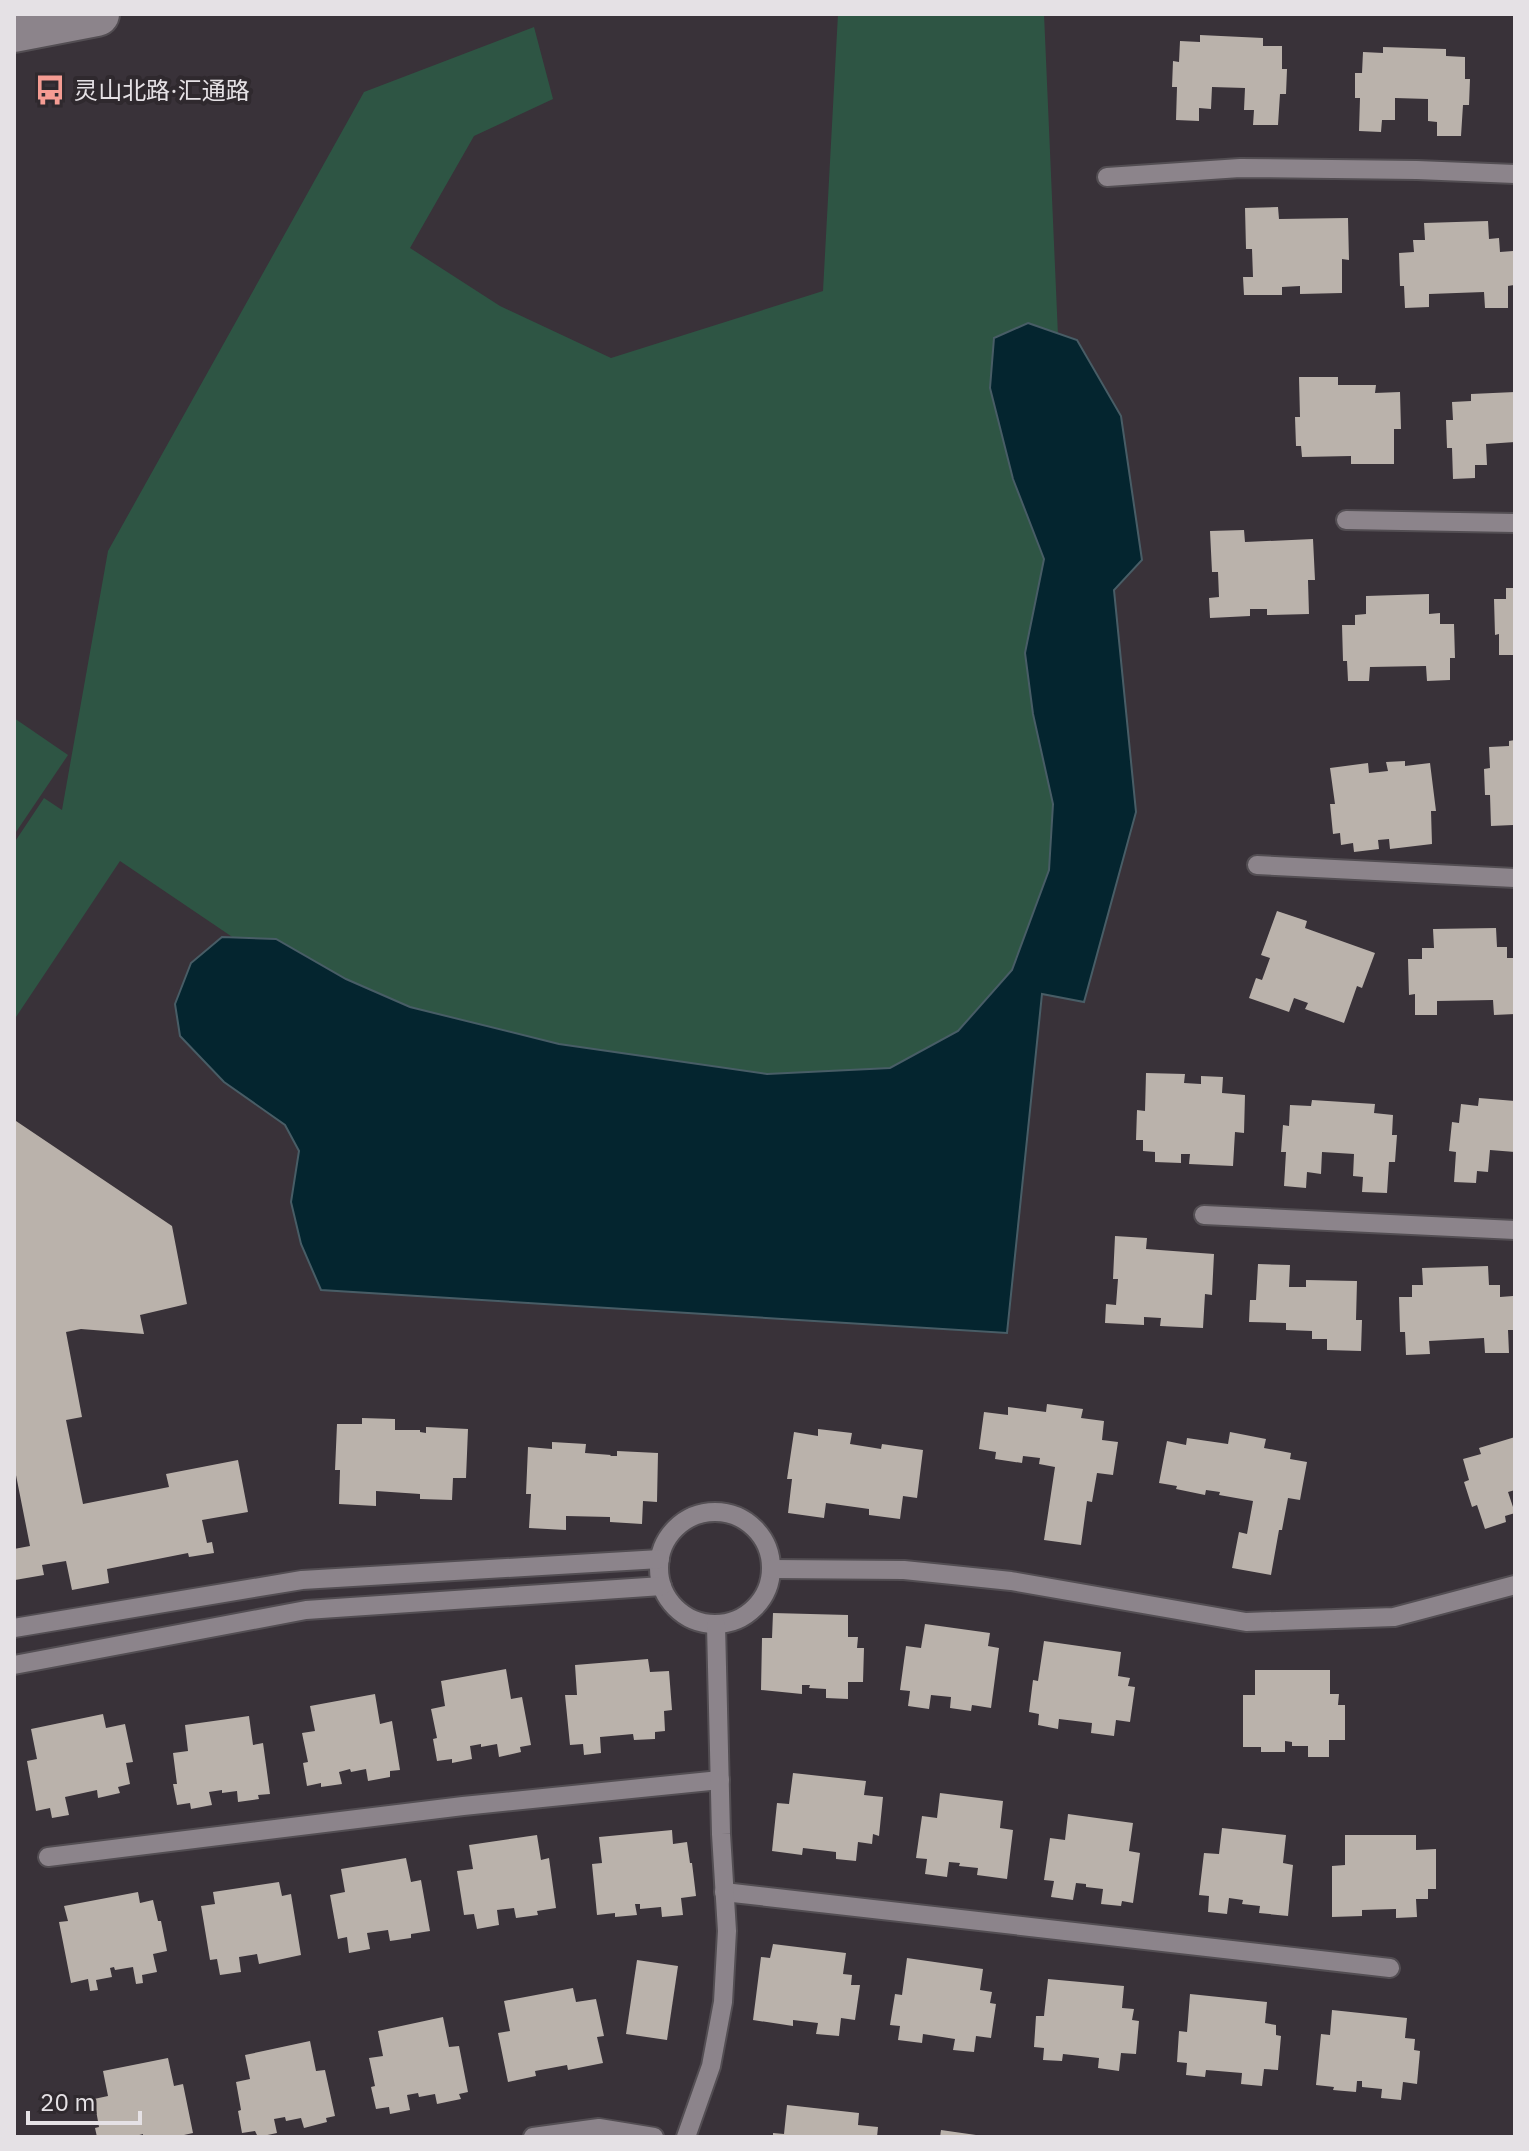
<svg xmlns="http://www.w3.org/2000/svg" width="1529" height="2151" font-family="'IBM Plex Sans','Noto Sans SC',sans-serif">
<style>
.green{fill:#2e5544}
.water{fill:#04252f;stroke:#485d66;stroke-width:2}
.building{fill:#bab2ab}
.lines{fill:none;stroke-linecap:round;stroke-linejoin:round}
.service-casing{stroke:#534e53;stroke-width:22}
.secondary-casing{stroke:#534e53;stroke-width:48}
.service{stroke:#8c848b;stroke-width:18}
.secondary{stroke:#8c848b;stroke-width:44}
.labels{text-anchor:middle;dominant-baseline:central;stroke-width:8;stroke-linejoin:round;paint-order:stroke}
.poi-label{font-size:24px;fill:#e5e1e5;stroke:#2f292e;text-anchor:start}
</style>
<rect width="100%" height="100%" fill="#393239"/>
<g class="green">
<polygon points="838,14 1044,14 1077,772 1044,937 936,1063 833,1091 531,1060 305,986 120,861 14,1020 14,843 44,798 62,810 108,551 364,92 534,27 553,99 474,136 410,248 500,306 611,358 823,291"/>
<polygon points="14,718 68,755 14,835"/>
</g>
<polygon class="water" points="1028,323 1077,340 1121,416 1142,560 1114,590 1136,812 1084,1002 1042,994 1007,1333 321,1290 301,1244 291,1202 299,1151 285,1125 224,1082 180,1036 175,1004 191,963 222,937 276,939 346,979 410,1007 559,1044 767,1074 890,1068 958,1031 1012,970 1049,870 1053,804 1033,714 1025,653 1044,559 1013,479 990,388 994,338"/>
<g class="building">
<polygon points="1200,35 1263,38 1263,46 1282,46 1282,69 1287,69 1286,94 1280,94 1278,125 1253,125 1254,110 1244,110 1245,88 1212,87 1211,109 1199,108 1199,121 1176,120 1177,87 1172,87 1173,61 1179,62 1180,41 1200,42"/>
<polygon points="1383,47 1446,49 1446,56 1465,57 1465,79 1470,79 1469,105 1463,105 1461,136 1437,136 1437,122 1428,121 1428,99 1395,98 1395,120 1382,120 1381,132 1359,131 1360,98 1355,98 1355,73 1362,73 1363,52 1383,53"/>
<polygon points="1278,207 1279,219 1348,218 1349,260 1342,259 1342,293 1300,294 1300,286 1282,287 1282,295 1244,295 1243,277 1253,277 1252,249 1246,249 1245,208"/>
<polygon points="1488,221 1489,239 1499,238 1500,252 1513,251 1514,285 1508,286 1508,308 1485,308 1484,292 1429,294 1429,307 1405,308 1404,286 1400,286 1399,253 1414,252 1413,240 1425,240 1424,223"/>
<polygon points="1299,377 1338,377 1338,385 1376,385 1375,393 1400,392 1401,429 1394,429 1394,464 1351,464 1351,456 1302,457 1301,446 1296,446 1295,417 1300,417"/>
<polygon points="1515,392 1515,442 1486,444 1487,465 1475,465 1475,478 1453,479 1452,448 1447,448 1446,420 1453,420 1452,402 1471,401 1471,394"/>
<polygon points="1244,530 1245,542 1313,539 1315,580 1308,580 1309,614 1267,615 1267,609 1250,609 1250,616 1210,618 1209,598 1219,597 1218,572 1212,572 1210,531"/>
<polygon points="1506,588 1515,588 1515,655 1499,655 1499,634 1495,635 1494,599 1506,599"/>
<polygon points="1429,594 1429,614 1440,613 1440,624 1454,624 1455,658 1450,658 1450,680 1427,681 1426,666 1370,667 1369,681 1348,681 1347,661 1343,661 1342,625 1355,625 1355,615 1366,614 1366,596"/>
<polygon points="1515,740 1515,811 1513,811 1513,825 1491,826 1490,795 1485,795 1484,769 1490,768 1489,747 1509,746 1509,741"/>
<polygon points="1405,761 1405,766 1430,763 1436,811 1431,811 1432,844 1390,849 1389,839 1378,840 1379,849 1354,852 1353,843 1341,845 1340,833 1333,834 1330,804 1335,804 1330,768 1368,763 1369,773 1388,771 1386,762"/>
<polygon points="1277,911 1307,921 1305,928 1375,953 1362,988 1357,986 1344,1023 1305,1009 1308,1003 1294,998 1289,1012 1249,998 1256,978 1262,980 1270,958 1261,955"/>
<polygon points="1496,928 1497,947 1507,947 1507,958 1515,958 1515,1014 1494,1015 1493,1000 1437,1001 1437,1015 1415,1015 1415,994 1409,995 1408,959 1422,959 1422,948 1434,948 1433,929"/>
<polygon points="1146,1073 1185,1074 1184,1083 1201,1084 1201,1076 1223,1077 1222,1093 1245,1095 1244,1133 1235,1132 1233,1166 1189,1164 1190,1154 1181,1154 1181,1163 1155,1162 1155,1152 1143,1151 1143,1140 1136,1140 1137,1110 1145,1111"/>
<polygon points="1479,1098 1515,1101 1515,1152 1490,1150 1488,1172 1477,1171 1476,1183 1454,1182 1456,1152 1449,1151 1452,1122 1459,1123 1461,1104 1478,1106"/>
<polygon points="1312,1100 1375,1104 1374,1113 1393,1115 1392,1135 1397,1135 1395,1162 1389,1162 1387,1193 1362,1192 1363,1177 1353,1176 1354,1154 1322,1152 1321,1174 1307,1172 1306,1188 1284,1186 1286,1152 1281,1152 1283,1125 1289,1126 1290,1105 1311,1106"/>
<polygon points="16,1121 172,1226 187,1304 140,1315 144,1334 81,1329 66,1332 82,1417 66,1420 83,1504 169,1487 166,1474 238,1460 248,1512 202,1520 207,1543 212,1542 214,1553 189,1557 188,1553 107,1569 109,1583 72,1590 66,1561 42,1565 44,1575 15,1580 14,1549 30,1546 14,1465 14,1125"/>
<polygon points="1115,1236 1147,1238 1146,1249 1214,1254 1212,1295 1205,1294 1203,1328 1160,1326 1161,1318 1144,1317 1144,1325 1105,1323 1106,1304 1116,1305 1118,1279 1113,1279"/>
<polygon points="1258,1264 1290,1265 1289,1287 1306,1287 1306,1280 1357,1281 1356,1320 1362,1320 1361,1351 1327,1350 1327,1339 1312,1339 1312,1331 1286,1330 1286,1323 1249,1322 1250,1300 1256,1300"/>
<polygon points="1488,1266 1489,1285 1500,1285 1500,1297 1513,1296 1514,1330 1508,1330 1509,1353 1485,1353 1484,1338 1429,1341 1430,1354 1406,1355 1405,1332 1400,1332 1399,1297 1412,1297 1412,1285 1423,1285 1422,1268"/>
<polygon points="1047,1404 1083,1409 1081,1418 1104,1421 1102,1440 1118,1442 1113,1475 1097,1473 1092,1502 1087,1501 1081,1545 1044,1540 1055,1467 1039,1464 1040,1458 1023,1456 1022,1463 995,1459 996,1452 979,1449 984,1412 1008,1415 1008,1407 1046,1412"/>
<polygon points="362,1418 395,1419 395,1430 420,1430 420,1432 426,1433 426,1427 468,1429 466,1478 453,1478 452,1500 420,1499 420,1494 376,1491 376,1506 339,1504 340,1470 335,1470 337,1424 362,1424"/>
<polygon points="818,1429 852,1433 850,1444 875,1448 881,1449 882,1444 923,1450 917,1498 903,1496 900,1519 869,1515 869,1509 826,1503 824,1518 788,1513 792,1479 787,1479 794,1432 818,1436"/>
<polygon points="1230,1432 1266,1439 1264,1448 1291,1453 1290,1459 1307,1462 1300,1500 1288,1498 1282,1530 1279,1530 1271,1575 1232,1568 1239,1532 1247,1534 1253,1501 1219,1495 1220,1492 1206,1490 1205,1495 1176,1489 1177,1486 1159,1483 1167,1441 1186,1445 1187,1438 1228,1444"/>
<polygon points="1515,1437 1515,1490 1508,1492 1515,1513 1505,1516 1506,1522 1485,1529 1477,1505 1472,1507 1464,1482 1469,1480 1463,1459 1481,1454 1479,1448"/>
<polygon points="552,1442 586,1444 585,1453 611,1455 610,1456 617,1456 617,1451 658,1453 657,1502 643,1501 642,1524 610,1522 610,1517 566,1516 566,1530 529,1528 531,1494 526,1494 528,1447 552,1449"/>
<polygon points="773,1613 848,1615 848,1637 858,1637 857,1648 864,1648 863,1682 848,1682 848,1699 826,1698 826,1689 809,1688 810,1685 802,1685 802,1694 761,1690 762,1638 772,1638"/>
<polygon points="925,1624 990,1633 988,1646 999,1648 991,1708 972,1705 971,1711 950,1708 951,1697 931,1695 929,1709 908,1706 910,1691 900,1690 906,1646 921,1648"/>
<polygon points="1044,1641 1121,1652 1118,1676 1130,1678 1128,1686 1135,1687 1130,1722 1116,1720 1114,1736 1091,1733 1092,1723 1059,1719 1058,1729 1038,1725 1039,1714 1029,1712 1033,1680 1038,1681"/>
<polygon points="648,1659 650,1672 669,1671 672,1710 664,1711 665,1731 655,1732 655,1739 634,1740 633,1734 600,1737 601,1753 584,1755 583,1744 570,1745 565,1695 577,1695 575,1665"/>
<polygon points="506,1669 511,1699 522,1697 531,1745 520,1747 521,1752 499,1757 497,1744 481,1747 481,1744 470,1746 472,1759 452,1763 452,1759 437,1761 433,1739 437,1738 431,1709 445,1706 441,1681"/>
<polygon points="1255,1670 1330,1670 1330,1694 1339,1694 1338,1705 1345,1705 1345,1740 1329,1740 1329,1757 1308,1757 1308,1746 1292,1746 1292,1742 1285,1741 1285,1752 1261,1752 1261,1747 1243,1747 1243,1695 1255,1695"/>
<polygon points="375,1694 380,1724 392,1721 400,1770 390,1771 390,1777 368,1781 366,1769 351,1772 350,1769 339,1772 342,1784 321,1787 321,1783 307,1786 303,1763 308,1762 302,1733 315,1731 310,1706"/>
<polygon points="103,1714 106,1728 125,1724 133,1762 126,1763 130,1784 118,1787 120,1793 98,1798 97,1790 65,1797 69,1815 52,1818 50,1808 36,1811 27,1761 37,1759 31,1729"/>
<polygon points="249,1716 253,1745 263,1743 270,1794 258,1795 259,1799 238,1802 237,1791 222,1793 222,1790 209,1792 212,1805 191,1809 190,1803 177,1805 173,1784 177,1784 173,1753 188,1751 185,1725"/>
<polygon points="793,1773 866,1781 864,1795 883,1797 879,1836 873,1834 872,1844 858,1842 856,1861 836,1859 836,1852 803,1848 802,1855 772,1851 777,1803 789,1804"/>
<polygon points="940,1793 1003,1801 1000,1828 1013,1830 1007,1879 977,1875 978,1868 959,1866 960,1863 949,1862 947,1877 925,1874 927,1859 916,1858 922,1816 937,1818"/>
<polygon points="1068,1814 1133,1823 1129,1851 1140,1853 1133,1903 1122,1901 1121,1906 1101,1904 1103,1889 1086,1887 1086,1884 1076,1883 1073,1900 1051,1897 1054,1881 1044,1880 1050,1838 1065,1840"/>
<polygon points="1222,1828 1286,1835 1283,1863 1293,1865 1288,1916 1259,1913 1260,1906 1242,1904 1243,1900 1229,1898 1227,1914 1208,1912 1209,1896 1199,1895 1204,1853 1219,1854"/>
<polygon points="672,1830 673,1844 687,1842 690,1863 692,1863 696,1896 681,1898 683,1915 662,1917 661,1907 640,1909 640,1904 635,1904 637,1915 615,1917 615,1913 597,1915 592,1864 602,1863 599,1837"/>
<polygon points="537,1835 541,1860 549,1858 556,1908 537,1911 538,1915 516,1918 514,1908 497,1910 499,1925 477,1929 474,1914 464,1915 457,1871 473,1869 469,1845"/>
<polygon points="1345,1835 1416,1835 1416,1850 1436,1849 1436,1889 1428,1889 1428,1899 1416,1899 1417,1917 1396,1918 1396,1909 1362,1910 1362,1916 1332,1917 1332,1866 1345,1865"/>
<polygon points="406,1858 411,1882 421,1880 430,1931 411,1934 411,1938 390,1941 388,1930 367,1933 370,1949 349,1953 347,1937 338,1939 330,1895 345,1892 341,1869"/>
<polygon points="279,1882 282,1896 291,1894 301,1955 259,1964 257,1954 239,1957 241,1972 220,1975 217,1959 210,1960 201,1906 215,1904 213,1892"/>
<polygon points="138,1892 140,1903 153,1900 158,1921 161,1921 167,1951 153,1954 157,1972 142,1975 143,1983 136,1984 133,1967 115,1970 114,1967 110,1968 112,1977 96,1980 98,1990 90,1991 88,1979 71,1983 59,1922 68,1921 64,1906"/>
<polygon points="773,1944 846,1953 843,1974 852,1975 851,1985 860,1985 855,2020 841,2018 839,2036 816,2034 818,2023 793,2020 793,2026 753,2020 761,1957 770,1958"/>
<polygon points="907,1958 983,1969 980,1990 992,1992 990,2003 996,2004 991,2038 976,2036 974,2052 953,2050 955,2039 923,2034 922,2043 898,2040 900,2026 890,2025 895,1994 902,1995"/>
<polygon points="637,1960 678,1966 667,2040 626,2034"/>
<polygon points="1048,1979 1124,1986 1122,2008 1134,2009 1132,2020 1139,2021 1136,2054 1121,2053 1119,2071 1098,2068 1099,2058 1063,2054 1062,2061 1043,2060 1044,2048 1034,2047 1036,2016 1044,2016"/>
<polygon points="573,1988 576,2002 596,1999 604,2036 597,2037 603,2063 568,2070 567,2065 535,2071 536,2076 508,2082 498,2033 510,2031 504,2001"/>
<polygon points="1190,1994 1267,2002 1265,2023 1276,2025 1276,2035 1281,2036 1278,2070 1264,2069 1262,2086 1241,2084 1242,2073 1206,2070 1205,2077 1186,2075 1187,2063 1177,2062 1179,2031 1187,2032"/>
<polygon points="1332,2010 1407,2018 1405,2038 1415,2039 1414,2050 1420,2051 1417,2084 1403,2082 1401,2100 1381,2098 1382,2089 1362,2087 1362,2081 1357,2081 1356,2092 1333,2090 1334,2087 1316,2085 1321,2034 1330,2035"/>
<polygon points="443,2017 449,2047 459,2046 468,2092 459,2094 461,2099 437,2104 435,2094 419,2097 418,2093 407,2095 410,2110 390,2114 389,2107 376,2109 371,2087 375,2086 369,2058 383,2056 378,2031"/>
<polygon points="310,2041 316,2071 325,2070 335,2116 326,2118 327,2122 304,2128 301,2118 286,2121 285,2117 274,2119 277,2133 258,2137 255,2131 242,2133 238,2111 241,2110 236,2082 250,2079 245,2055"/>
<polygon points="168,2058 174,2086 183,2084 193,2133 184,2135 184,2137 160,2137 159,2135 143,2137 143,2134 132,2137 97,2137 95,2128 99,2127 94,2099 108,2096 103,2071"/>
<polygon points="787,2105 859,2113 858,2125 878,2127 877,2137 773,2137 773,2133 784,2134"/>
<polygon points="941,2130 976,2135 976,2137 940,2137"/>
</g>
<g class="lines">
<g class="service-casing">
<g id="service">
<polyline points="1107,177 1240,168 1417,170 1515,174"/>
<polyline points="1346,520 1515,523"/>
<polyline points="1257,865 1515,878"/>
<polyline points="1204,1215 1515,1230"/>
<circle cx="715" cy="1568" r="56"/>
<polyline points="772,1569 904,1570 1011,1581 1246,1622 1394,1617 1515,1585"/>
<polyline points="14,1628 302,1580 660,1559"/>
<polyline points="14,1665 306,1610 662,1586"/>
<polyline points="48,1857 463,1806 720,1780"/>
<polyline points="724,1892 1390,1968"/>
<polyline points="533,2137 599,2128 654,2137"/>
<polyline points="686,2137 711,2066 723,2002 727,1931 721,1834 716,1625"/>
</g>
</g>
<g class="secondary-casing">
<polyline id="secondary" points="14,30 97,14"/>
</g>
<use href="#service" class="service"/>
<use href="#secondary" class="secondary"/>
</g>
<defs>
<g id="bus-bare" transform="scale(2.4)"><path d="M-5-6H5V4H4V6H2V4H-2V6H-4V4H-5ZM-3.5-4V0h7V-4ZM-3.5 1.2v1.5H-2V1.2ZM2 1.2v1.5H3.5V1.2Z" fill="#f59c93" stroke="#2f292e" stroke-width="2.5" paint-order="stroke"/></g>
</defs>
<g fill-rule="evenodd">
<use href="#bus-bare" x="50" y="90"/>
</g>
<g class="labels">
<g class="poi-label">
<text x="74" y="90">灵山北路·汇通路</text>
</g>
</g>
<rect width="1529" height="2151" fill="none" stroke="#e5e1e5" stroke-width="32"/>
<path d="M28 2111v12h112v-12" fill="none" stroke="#e5e1e5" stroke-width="4"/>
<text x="40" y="2111" font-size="24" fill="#e5e1e5" stroke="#2f292e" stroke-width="6" paint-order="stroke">20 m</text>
</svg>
